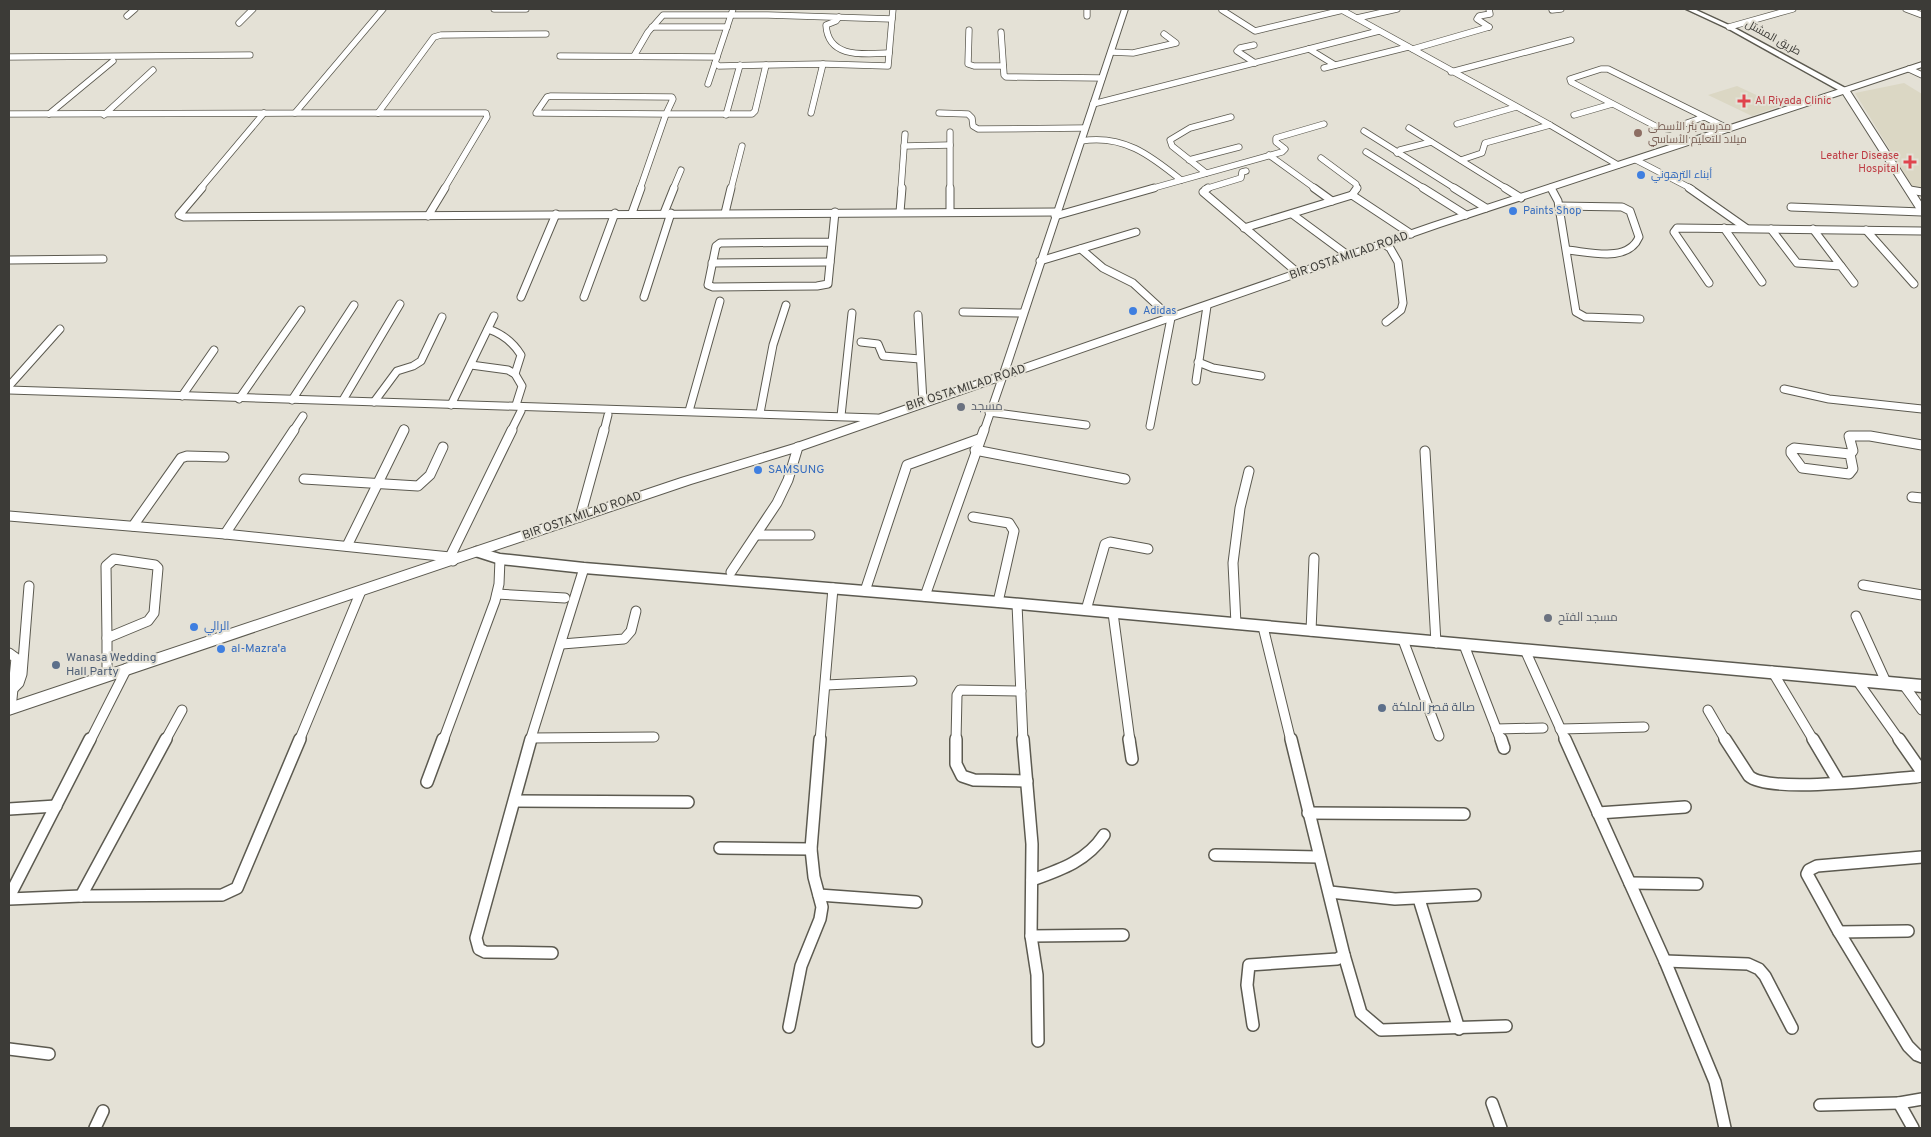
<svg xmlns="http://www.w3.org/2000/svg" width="1931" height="1137" font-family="Overpass,Cairo,sans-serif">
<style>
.built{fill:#dbd7c4}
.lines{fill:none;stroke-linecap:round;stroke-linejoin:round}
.minor-far3-casing{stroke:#5c5a50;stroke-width:7}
.minor-far2-casing{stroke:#5c5a50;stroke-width:9}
.minor-far1-casing{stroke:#5c5a50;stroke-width:11}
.minor-casing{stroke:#5c5a50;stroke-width:14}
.tertiary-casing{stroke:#5c5a50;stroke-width:2}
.secondary-casing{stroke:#5c5a50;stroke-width:3}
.primary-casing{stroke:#5c5a50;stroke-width:2}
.minor-far3{stroke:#fff;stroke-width:5.5}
.minor-far2{stroke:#fff;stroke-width:7}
.minor-far1{stroke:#fff;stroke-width:9}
.minor{stroke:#fff;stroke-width:11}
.tertiary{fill:#fff;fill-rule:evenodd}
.secondary{fill:#fff;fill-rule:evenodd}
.primary{fill:#fff;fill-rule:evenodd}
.health-dot{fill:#e0444e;stroke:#e4e1d6;stroke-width:2}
.education-dot{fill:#8d6e63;stroke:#e4e1d6;stroke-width:2}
.shop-dot{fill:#3f7fe0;stroke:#e4e1d6;stroke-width:2}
.worship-dot{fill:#6b7280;stroke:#e4e1d6;stroke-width:2}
.service-dot{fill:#5c6f8a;stroke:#e4e1d6;stroke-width:2}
.labels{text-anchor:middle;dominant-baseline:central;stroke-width:4;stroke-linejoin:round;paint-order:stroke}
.far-street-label{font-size:11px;fill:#3c3b37;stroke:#e4e1d6}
.far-health-label{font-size:11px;fill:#be3a42;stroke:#e4e1d6;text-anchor:start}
.far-education-label{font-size:11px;fill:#785e54;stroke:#e4e1d6;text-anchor:start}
.far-shop-label{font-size:11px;fill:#366cbe;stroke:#e4e1d6;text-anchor:start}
.street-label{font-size:12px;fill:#3c3b37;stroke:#e4e1d6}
.worship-label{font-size:12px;fill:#5b616d;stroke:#e4e1d6;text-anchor:start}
.shop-label{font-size:12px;fill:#366cbe;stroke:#e4e1d6;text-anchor:start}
.service-label{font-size:12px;fill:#4e5e75;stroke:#e4e1d6;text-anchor:start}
</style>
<rect width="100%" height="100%" fill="#e4e1d6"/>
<g class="built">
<polygon points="1904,83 1922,94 1922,190 1914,189 1855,93"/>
<polygon points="1737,86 1780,106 1752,116 1708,95"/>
</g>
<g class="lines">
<g class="minor-far3-casing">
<g id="minor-far3">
<polyline points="494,9 526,9"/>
<polyline points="1087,9 1087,16"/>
<polyline points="1340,9 1550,125 1618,165"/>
<polyline points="1489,9 1490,14 1479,16 1477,19 1489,27"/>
<polyline points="1906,9 1922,15"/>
<polyline points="1222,10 1255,31 1343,10"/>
<polyline points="1552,10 1561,9"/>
<polyline points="127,16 135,9"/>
<path d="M 839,17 L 836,21 L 826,25 C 828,59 864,54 889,53"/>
<polyline points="1357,18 1397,9"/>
<polyline points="239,23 253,9"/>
<polyline points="652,27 727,27"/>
<polyline points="1729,27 1793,9"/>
<polyline points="969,30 968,64 974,66 1003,66"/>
<polyline points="1001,32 1004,75 1006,77 1102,78"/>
<polyline points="1254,45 1240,48 1237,51 1255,63"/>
<polyline points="1309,49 1335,65"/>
<polyline points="1413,49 1489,27"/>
<polyline points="1111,52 1133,53 1176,43 1164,34"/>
<polyline points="560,56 717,57"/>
<polyline points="634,56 648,32 663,15 768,15 892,19 893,9"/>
<polyline points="9,57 250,55"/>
<polyline points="823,64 888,66 892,19"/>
<polyline points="766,65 823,64 811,113"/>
<polyline points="1324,68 1408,47"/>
<polyline points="1909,69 1922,75"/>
<polyline points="1451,72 1571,40"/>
<polyline points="708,84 715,63"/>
<polygon points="551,96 672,97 673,99 666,114 536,113 547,97"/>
<polyline points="1093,104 1379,31"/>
<polyline points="295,113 486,113 487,117 444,189"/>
<polyline points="378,113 434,37 441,35 546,34"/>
<polyline points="939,113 968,114 972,118 973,126 978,129 1085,128"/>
<polyline points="9,114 295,113 383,9"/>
<polyline points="49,114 113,61"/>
<polyline points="666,114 752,114 755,111 766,65 719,66 715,63 733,9"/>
<polyline points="104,115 153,70"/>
<polyline points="726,115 740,65"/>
<polyline points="1574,115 1612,104"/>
<polyline points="1704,117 1670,129 1659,128 1571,82 1570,79 1601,69 1608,69 1729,129"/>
<polyline points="1457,124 1516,107"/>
<polyline points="1409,128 1507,189"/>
<polyline points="1364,131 1456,189"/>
<polyline points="950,132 950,189"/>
<path d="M 1081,141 C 1123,134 1150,155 1181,180"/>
<polyline points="904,146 950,145"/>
<polyline points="1366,152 1425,189"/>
<polyline points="1397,153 1400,150 1431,142"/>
<polyline points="1269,155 1316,189"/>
<polyline points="1321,158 1356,184 1357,189"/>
<polyline points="1189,160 1239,147"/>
<polyline points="1461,160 1482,153 1485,143 1550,125"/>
<polyline points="1636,160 1692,189"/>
<polyline points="1206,173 1172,146 1170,140 1190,128 1231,117"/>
<polyline points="200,189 264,113"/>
<polyline points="640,189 666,114"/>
<polyline points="673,189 681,170"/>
<polyline points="731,189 742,146"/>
<polyline points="901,189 905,134"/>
<polyline points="1150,189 1282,152 1285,149 1276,142 1276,138 1324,124"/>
<polyline points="1205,189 1241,178 1242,172 1246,171"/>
</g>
</g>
<g class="minor-far2-casing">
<g id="minor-far2">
<polyline points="202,188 179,215 184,217 1056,212"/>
<polyline points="950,188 950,212"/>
<polyline points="1208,188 1203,192 1298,273"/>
<polyline points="1314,188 1332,201"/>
<polyline points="1423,188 1466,215"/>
<polyline points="1454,188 1486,208"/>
<polyline points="1505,188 1521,198"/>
<polyline points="1551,188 1558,201 1576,312 1585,317 1640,319"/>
<polyline points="1689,188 1746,228"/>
<polyline points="1910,190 1922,192"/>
<polyline points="1352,195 1357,188"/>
<path d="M 1559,206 L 1622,207 L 1630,211 L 1639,237 C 1628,263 1590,252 1567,250"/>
<polyline points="1791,207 1922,212"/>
<polyline points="900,212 902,188"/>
<polyline points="632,213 641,188"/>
<polyline points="664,213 674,188"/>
<polyline points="725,213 731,188"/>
<polyline points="1292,214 1349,256"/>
<polyline points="428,216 445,188"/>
<polyline points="1055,216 1154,188"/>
<polyline points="1244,228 1352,195 1411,234"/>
<polyline points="1724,228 1762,282"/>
<polyline points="1771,229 1797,263 1841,266 1854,283"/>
<polyline points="1813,229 1841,266"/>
<polyline points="1866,230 1914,284"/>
<polyline points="832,242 720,243 716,246 708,285 713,287 817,286 828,284 835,212"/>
<polyline points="1384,244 1390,248 1398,262 1403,303 1401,310 1386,322"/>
<polyline points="1081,249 1103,268 1133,283 1171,318 1150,426"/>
<polyline points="9,260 103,259"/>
<polyline points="1040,261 1136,232"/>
<polyline points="712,263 830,262"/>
<polyline points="1709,283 1674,232 1677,228 1922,231"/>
<polyline points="521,297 556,214"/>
<polyline points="584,297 615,213"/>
<polyline points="644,297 671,213"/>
<polyline points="963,312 1023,313"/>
<polyline points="918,315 923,402"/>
<path d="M 488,329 C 503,334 513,342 521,355 L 515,374"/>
<polyline points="861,342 878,344 883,356 920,359"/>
<polyline points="1198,362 1213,368 1261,376"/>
<polyline points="471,365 508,370 515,374 522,386 516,405"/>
<polyline points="1196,381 1207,306"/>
<polyline points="9,386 60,329"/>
<polyline points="1784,389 1829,399 1922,409"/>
<polyline points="9,390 877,418"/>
<polyline points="182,396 214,350"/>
<polyline points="239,399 301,310"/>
<polyline points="292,400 354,305"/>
<polyline points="343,400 400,304"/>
<polyline points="374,402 397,371 413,366 421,361 442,317"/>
<polyline points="451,405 494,316"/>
<polyline points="689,411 720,301"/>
<polyline points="989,412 1086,425"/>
<polyline points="760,413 773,345 786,305"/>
<polyline points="841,416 852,313"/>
<polyline points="293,431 303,416"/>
<polyline points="403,431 404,429"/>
<polyline points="511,431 521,411"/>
<polyline points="604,431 608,415"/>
<polyline points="984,431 1003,376"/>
</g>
</g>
<g class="minor-far1-casing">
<g id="minor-far1">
<polygon points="1794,448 1850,454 1853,469 1849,474 1802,468 1791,453 1791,450"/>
<polyline points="975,450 1125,479"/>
<polyline points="1425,451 1436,643"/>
<polyline points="1850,454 1853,451 1849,436 1870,436 1922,445"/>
<polyline points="304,479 418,486 430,475 443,447"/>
<polyline points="1912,497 1922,498"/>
<polyline points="9,516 225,534 450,557 453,561"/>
<polyline points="580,517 604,430"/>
<polyline points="973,517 1009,523 1014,531 998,602"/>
<polyline points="133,526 181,458 187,456 224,457"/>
<polyline points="225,534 294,430"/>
<polyline points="757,535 810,535"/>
<polyline points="347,546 404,430"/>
<polyline points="450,557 512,430"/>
<polygon points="114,559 155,565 158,568 154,613 148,621 107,638 106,566"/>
<polyline points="731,572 777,503 788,480 798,447"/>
<polyline points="1863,585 1922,595"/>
<polyline points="865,591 907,465 979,439"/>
<polyline points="497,594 565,598"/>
<polyline points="925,596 984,430"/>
<polyline points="1017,604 1023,741"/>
<polyline points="1086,610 1105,544 1110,542 1148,549"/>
<polyline points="1113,613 1130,741"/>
<polyline points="1856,616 1886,682"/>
<polyline points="1236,624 1233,563 1240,508 1249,471"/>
<polyline points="1263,627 1291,741"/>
<polyline points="1311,631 1314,558"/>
<polyline points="107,638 107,675"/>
<polyline points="1403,640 1439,736"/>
<polyline points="562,644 624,639 631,631 636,611"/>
<polyline points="1464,645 1501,741"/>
<polyline points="1525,650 1566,741"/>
<polyline points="9,653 16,658 11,709"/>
<polyline points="1772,671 1814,741"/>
<polyline points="1856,679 1900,741"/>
<polyline points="1903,684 1922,710"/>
<polyline points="826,685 912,681"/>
<polyline points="13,689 19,683 22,674 29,586"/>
<polyline points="1708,710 1726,741"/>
<polyline points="1496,729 1543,728"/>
<polyline points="1560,729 1644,727"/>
<polyline points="531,738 654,737"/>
<polyline points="90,741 127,668"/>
<polyline points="165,741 182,710"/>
<polyline points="299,741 361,591"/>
<polyline points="443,741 495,601 499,584 500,559"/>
<polyline points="530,741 584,568"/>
<polyline points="820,741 833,588"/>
<polyline points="956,741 957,695 960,690 1021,691"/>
</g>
</g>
<g class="minor-casing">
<g id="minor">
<polyline points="531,739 476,938 479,949 485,952 552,953"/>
<polyline points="956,739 956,764 962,776 974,780 1027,781"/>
<polyline points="1023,739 1032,844 1031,936 1037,975 1038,1041"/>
<polyline points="1129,739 1132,759"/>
<polyline points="1501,739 1504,748"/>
<polyline points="1565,739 1665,961 1715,1082 1725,1128"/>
<path d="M 1725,739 L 1749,776 C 1769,794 1885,779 1916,777 L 1921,776 L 1922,772"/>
<polyline points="1813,739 1838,781"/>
<polyline points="1899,739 1922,772"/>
<polyline points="427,782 443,739"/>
<polyline points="515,801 688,802"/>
<polyline points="9,809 56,806"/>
<polyline points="1308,813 1464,814"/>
<polyline points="1598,813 1685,807"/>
<polyline points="720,848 811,849"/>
<polyline points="1215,855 1319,857"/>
<polyline points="1922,857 1817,866 1809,870 1807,874 1839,932 1908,1046 1917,1055 1922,1057"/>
<path d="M 1032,880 C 1060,870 1087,861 1104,835"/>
<polyline points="1630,883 1697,884"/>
<polyline points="1330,892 1395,899 1475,895"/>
<polyline points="819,895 916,902"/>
<polyline points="81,896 166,739"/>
<polyline points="9,897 90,739"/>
<polyline points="9,899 81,896 222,895 237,888 300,739"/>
<polyline points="1419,899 1459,1029"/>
<polyline points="1839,932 1908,931"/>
<polyline points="1031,936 1123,935"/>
<polyline points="1344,955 1361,1013 1381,1030 1506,1026"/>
<polyline points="1665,961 1748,964 1759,969 1765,976 1792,1028"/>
<polyline points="1253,1025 1247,985 1249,965 1337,959 1344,955 1291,739"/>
<polyline points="789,1027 801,966 820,919 822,907 814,877 811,849 820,739"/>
<polyline points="9,1049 49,1054"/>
<polyline points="1492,1103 1501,1128"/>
<polyline points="1820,1105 1899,1103"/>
<polyline points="95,1128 103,1111"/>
<polyline points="1913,1128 1899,1103 1922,1099"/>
</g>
</g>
<g class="tertiary-casing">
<polygon id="tertiary" points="1122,9 1128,9 1007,376 1003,379 1000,378 999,376"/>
</g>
<g class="secondary-casing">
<g id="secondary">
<polygon points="1686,9 1694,9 1731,26 1849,90 1842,92 1727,28"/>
<polygon points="476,547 500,554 584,563 998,597 1922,680 1922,692 998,607 584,573 500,564 472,555 470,552 472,549"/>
</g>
</g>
<g class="primary-casing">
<polygon id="primary" points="1922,62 1922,67 1850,91 1922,203 1922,213 1917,210 1843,94 1440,227 802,450 691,484 9,715 9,703 681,478 794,444 1432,223"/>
</g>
<use href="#minor-far3" class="minor-far3"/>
<use href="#minor-far2" class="minor-far2"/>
<use href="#minor-far1" class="minor-far1"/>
<use href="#minor" class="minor"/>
<use href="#tertiary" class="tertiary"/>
<use href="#secondary" class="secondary"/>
<use href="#primary" class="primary"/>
</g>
<g class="health-dot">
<path d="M1741.5 93.5h5v5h5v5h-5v5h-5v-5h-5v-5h5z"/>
<path d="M1907.5 154.5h5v5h5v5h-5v5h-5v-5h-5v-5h5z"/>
</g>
<circle class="education-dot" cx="1638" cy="133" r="5"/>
<g class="shop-dot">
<circle cx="1641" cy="175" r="5"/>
<circle cx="1513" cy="211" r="5"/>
<circle cx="1133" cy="311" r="5"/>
<circle cx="758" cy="470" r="5"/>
<circle cx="194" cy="627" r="5"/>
<circle cx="221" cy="649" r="5"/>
</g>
<g class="worship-dot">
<circle cx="961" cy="407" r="5"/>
<circle cx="1548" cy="618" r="5"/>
</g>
<g class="service-dot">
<circle cx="56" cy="665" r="5"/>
<circle cx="1382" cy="708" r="5"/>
</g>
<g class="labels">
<g class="far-street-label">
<text transform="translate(1773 38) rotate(29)">طريق المشتل</text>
</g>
<g class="far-health-label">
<text x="1755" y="101">Al Riyada Clinic</text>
<text x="1899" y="156" text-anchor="end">Leather Disease<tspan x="1899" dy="13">Hospital</tspan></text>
</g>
<g class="far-education-label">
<text x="1648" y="127">مدرسة بئر الأسطى<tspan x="1648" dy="13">ميلاد للتعليم الأساسي</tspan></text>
</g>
<g class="far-shop-label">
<text x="1651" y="175">أبناء الترهوني</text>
<text x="1523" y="211">Paints Shop</text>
<text x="1143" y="311">Adidas</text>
</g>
<g class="street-label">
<text transform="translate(1349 256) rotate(-19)">BIR OSTA MILAD ROAD</text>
<text transform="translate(966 388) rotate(-18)">BIR OSTA MILAD ROAD</text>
<text transform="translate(582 516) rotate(-19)">BIR OSTA MILAD ROAD</text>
</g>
<g class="worship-label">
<text x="971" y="407">مسجد</text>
<text x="1558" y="618">مسجد الفتح</text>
</g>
<g class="shop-label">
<text x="768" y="470">SAMSUNG</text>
<text x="204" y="627">الرالي</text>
<text x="231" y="649">al-Mazra'a</text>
</g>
<g class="service-label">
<text x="66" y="658">Wanasa Wedding<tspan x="66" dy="14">Hall Party</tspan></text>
<text x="1392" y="708">صالة قصر الملكة</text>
</g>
</g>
<rect width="1931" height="1137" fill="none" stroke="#3c3b37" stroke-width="20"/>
</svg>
